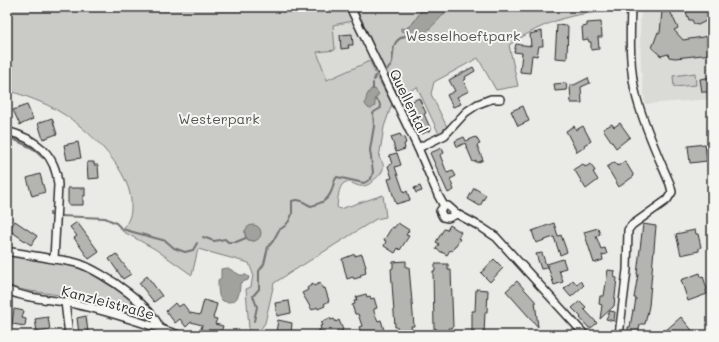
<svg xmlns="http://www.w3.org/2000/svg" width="719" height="342" font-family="Mali,sans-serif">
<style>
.built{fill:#dadad6}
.green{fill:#cacac7;stroke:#7a7a79;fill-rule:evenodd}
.water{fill:#a1a19e;stroke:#727270}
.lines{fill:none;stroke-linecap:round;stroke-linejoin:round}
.stream{stroke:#727270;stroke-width:2}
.building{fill:#b4b4b1;stroke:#2b2b2b}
.street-casing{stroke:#2b2b2b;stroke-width:10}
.street{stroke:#f6f6f2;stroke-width:7}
.labels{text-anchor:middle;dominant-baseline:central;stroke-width:4;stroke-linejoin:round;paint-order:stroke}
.park-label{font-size:14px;fill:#535352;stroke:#f6f6f2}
.street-label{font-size:14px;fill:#2b2b2b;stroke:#f6f6f2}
</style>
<rect width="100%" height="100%" fill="#eaeae6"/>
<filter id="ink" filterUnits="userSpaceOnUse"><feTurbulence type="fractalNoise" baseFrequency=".025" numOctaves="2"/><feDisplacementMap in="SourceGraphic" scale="8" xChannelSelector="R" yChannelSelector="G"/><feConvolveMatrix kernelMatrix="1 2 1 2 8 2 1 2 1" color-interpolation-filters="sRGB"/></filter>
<g filter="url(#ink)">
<g class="built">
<polygon points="641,7 712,7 712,99 645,104 641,68 640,34"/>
<polygon points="353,21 370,61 327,80 317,52 335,50 333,25"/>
</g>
<g class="green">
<path d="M 7,7 L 347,7 L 353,21 L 333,25 L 335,50 L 317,52 L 327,80 L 370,61 L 375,73 L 392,104 L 384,127 L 379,158 C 382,161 384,164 383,169 C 381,175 377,177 373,181 C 359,194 352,178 344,183 C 338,187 338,200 337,207 L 340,209 L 383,195 L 386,217 L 376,219 L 274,283 L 265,323 L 257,335 L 244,335 L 249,329 L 246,289 L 251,287 L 253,274 L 249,263 L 198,249 L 192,275 L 155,249 L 122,231 C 126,225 131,217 131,209 C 135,173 89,129 60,112 C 44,102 25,96 7,90 ZM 245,230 L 261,233 L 255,241 L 248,240 L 245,236 Z"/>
<path d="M 356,7 L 424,7 L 413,23 L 402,31 L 406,32 L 407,36 L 444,14 L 449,7 L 626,7 L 626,9 C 612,11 597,12 583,14 C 556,18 532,30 509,45 L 518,86 L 496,90 L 478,58 L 434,82 L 431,94 L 447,127 L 439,134 L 417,87 L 399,97 L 382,64 Z"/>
<polygon points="695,73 696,85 674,87 673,76"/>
<path d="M 7,254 C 27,259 48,260 68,264 C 98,270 128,295 149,316 L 148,318 L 147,319 C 118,310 89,301 59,295 C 42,292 24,292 7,285 Z"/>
</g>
<g class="water">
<path d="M 424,7 L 449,7 C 444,15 423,38 413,39 C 411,39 409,37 407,36 L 406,32 L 401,31 L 401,28 L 406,29 L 413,23 Z"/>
<polygon points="371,89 375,89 379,94 375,99 375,106 371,109 368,108 365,104 367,95"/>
<circle cx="253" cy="233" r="8"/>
<path d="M 228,268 L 240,275 L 246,275 L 249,277 L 248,280 L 240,283 C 240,292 239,302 228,302 C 225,302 222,301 220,298 C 218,295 218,283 218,280 L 221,278 L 221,269 Z"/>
</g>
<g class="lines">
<g class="stream">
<path d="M 385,71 L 391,66 C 396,51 388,42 407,35"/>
<polyline points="374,80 375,76"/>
<polyline points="373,83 373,89"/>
<polyline points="11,138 32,148 43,158"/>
<polyline points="50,212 50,215 52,215"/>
<polyline points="60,216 105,218 116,223 122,229 166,241 174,248 185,252 193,250 197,243"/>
<polyline points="203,237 214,241 225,239 228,242 236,242 246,238"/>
<path d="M 254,321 L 257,307 L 253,296 L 259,289 L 259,271 L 264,264 L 268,247 L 273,241 L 279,230 L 285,226 L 289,221 L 292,214 L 292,201 C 301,198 304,203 311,206 C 323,203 330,199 333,186 C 334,182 334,180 337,177 L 364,183 L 371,179 L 373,172 L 370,150 L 374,126 L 373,114 L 374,112 L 381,108 L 379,102 L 375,99"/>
</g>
</g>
<g class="building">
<polygon points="692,7 707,7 709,8 710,19 698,25 694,24 692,20 689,20 686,12 687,9"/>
<polygon points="669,9 678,28 674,30 683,40 703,37 712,34 712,54 675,58 669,57 668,54 661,56 652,48 658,32 660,33 662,11"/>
<polygon points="601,22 602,37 598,37 599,49 591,50 591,42 589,42 588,39 583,40 582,27 587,26 587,23"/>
<polygon points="557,25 568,26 567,59 555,58"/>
<polygon points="542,31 543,46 539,46 537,56 532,55 530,73 520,72 522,53 514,52 516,44 531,46 530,34"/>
<polygon points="352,34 353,45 348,45 349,48 341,49 340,35"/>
<polygon points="473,67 475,71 465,77 466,79 463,81 469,91 457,97 461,104 453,107 447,95 455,91 449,80"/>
<polygon points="712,77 712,92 702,92 700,79"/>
<polygon points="588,78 590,83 581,87 582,103 571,103 570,85 574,85"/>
<polygon points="566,83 567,90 555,91 554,84"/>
<polygon points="419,98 426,113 424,114 431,130 422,134 415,118 413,119 406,104"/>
<polygon points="27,105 33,119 20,125 13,110"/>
<polygon points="523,106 529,121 518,126 511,111"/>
<polygon points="52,118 57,134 43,139 38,123"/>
<polygon points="620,123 630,137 616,148 603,129 612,124 614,127"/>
<polygon points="574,126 576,130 583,126 591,141 584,145 585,147 577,152 566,131"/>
<polygon points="400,134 402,138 404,137 406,143 404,144 405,149 396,152 391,137"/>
<polygon points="464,137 466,141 476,137 480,144 477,145 483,160 477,163 477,161 473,162 465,143 457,147 455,141"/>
<polygon points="78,142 81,158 67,160 64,145"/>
<polygon points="705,144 707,161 690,163 688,146"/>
<polygon points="442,148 444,153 440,155 447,173 453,171 456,176 450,179 454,190 448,193 430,153"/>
<polygon points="397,153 401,165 395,167 404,193 407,191 410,200 396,204 388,179 392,178 388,166 392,164 389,155"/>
<polygon points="625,161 634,176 619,187 607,167 615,162 618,166"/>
<polygon points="87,162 94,162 94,165 98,165 99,178 88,179"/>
<polygon points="583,164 585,167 591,164 595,171 593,172 598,180 586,189 574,169"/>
<polygon points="40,174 45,192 32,196 27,178"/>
<polygon points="420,186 422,191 416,193 414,188"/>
<polygon points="68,188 85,188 85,196 83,196 83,205 68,205"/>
<polygon points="474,188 486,195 480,206 468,199"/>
<polygon points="15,221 37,236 31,245 9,230"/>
<polygon points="77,222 99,252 89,259 74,238 77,236 70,227"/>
<polygon points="398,223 409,230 406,235 409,236 400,250 398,248 395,253 384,246 386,241 384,240 392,227 394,228"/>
<polygon points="554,223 558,236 561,235 567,252 560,255 554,237 536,243 532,231"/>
<polygon points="643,224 656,226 649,306 645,324 640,324 638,335 628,335 628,327 630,327 633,310 634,311 636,298 634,298 638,274 637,274"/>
<polygon points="450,225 461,232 458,238 460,239 452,251 450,250 447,255 436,249 439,244 436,242 444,229 447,230"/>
<polygon points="598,228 600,234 596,236 601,249 605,248 607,254 602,255 603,260 594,263 584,232"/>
<polygon points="695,230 696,234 698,234 701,247 699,248 699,251 681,255 676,234"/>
<polygon points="542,253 547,268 541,269 536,254"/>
<polygon points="116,254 131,274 123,279 109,259"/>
<polygon points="355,254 355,256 362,254 366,267 365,267 366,273 360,275 361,277 354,279 353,277 347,279 342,259"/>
<polygon points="494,259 503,268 490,282 481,273"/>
<polygon points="563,259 566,268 559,270 563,282 554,285 547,264"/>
<polygon points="406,261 406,267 409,267 414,326 411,326 412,332 398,333 397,327 395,327 391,269 393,268 393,262"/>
<polygon points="435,264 448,264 448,270 451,270 453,328 449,328 450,334 437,335 436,328 434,329 433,271 435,271"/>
<polygon points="608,270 615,271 614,277 617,278 614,306 600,319 602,305 599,304 600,296 604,296"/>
<polygon points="700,273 701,277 703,276 707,289 706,290 707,294 688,301 681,280"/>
<polygon points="147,276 162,296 154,302 139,283"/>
<polygon points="573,280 577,285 580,281 584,285 571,297 564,289"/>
<polygon points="517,281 535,301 538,327 506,291"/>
<polygon points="320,283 323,289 325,288 329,301 324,304 325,306 318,309 317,307 312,310 302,293 308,290 307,288 313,284 314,286"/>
<polygon points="476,289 488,290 487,312 485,312 484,334 472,333 472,311 475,311"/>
<polygon points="366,294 367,297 370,296 371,299 374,298 377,308 374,309 374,312 378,321 381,320 384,330 380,331 382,335 362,335 359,327 362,326 358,314 355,314 352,305 355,304 354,301 357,300 356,297"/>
<polygon points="204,300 217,304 213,318 217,319 215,324 223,326 220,335 208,335 200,333 202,325 191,322 186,327 180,319 175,323 166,311 175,303 178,307 183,304 190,313 200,315"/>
<polygon points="289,301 291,313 277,316 275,303"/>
<polygon points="580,301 586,307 584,309 597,323 591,328 589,328 580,318 581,317 572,308"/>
<polygon points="14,309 24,311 22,318 26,319 25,326 12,324"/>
<polygon points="610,311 615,312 614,321 606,319"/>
<polygon points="86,316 88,332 79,334 77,318"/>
<polygon points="48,317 50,330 37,332 35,319"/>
<polygon points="681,317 696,335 668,335 665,331"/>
<polygon points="330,318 331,320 334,319 336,322 339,320 343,330 341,331 343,335 320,335 318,331 321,329 320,326 323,325 321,322"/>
<polygon points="278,320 292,323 291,334 276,332"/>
</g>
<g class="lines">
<g class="street-casing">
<g id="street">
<polyline points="350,7 418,148 438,195 444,206 448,206 457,214 481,227 496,237 585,335"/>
<path d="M 7,131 C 36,139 56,154 58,185 L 54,259"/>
<polyline points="418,148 445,135 466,112 478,104 491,99 500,99"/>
<polyline points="444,206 440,211 443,217 448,218 457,214"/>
<path d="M 7,251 C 22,254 37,256 53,259 C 62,260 71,261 80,264 C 102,272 160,309 161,335"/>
<path d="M 7,290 C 29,300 55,299 79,305 C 113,312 146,324 179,335"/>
<polyline points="65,302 69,335"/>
<path d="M 619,335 L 627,270 L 628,230 L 632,225 L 667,200 L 672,192 L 670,184 C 658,156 645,128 637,99 C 629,71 630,36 631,7"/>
</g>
</g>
<use href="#street" class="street"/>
</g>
</g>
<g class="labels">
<g class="park-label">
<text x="463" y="35">Wesselhoeftpark</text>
<text x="219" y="118">Westerpark</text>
</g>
<g class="street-label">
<text transform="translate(409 101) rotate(64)">Quellental</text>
<text transform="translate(108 302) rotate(15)">Kanzleistraße</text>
</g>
</g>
<rect width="719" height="342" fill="none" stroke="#f6f6f2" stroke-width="24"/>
<rect x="12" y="12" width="695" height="318" fill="none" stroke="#2b2b2b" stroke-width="1.5" filter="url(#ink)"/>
</svg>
